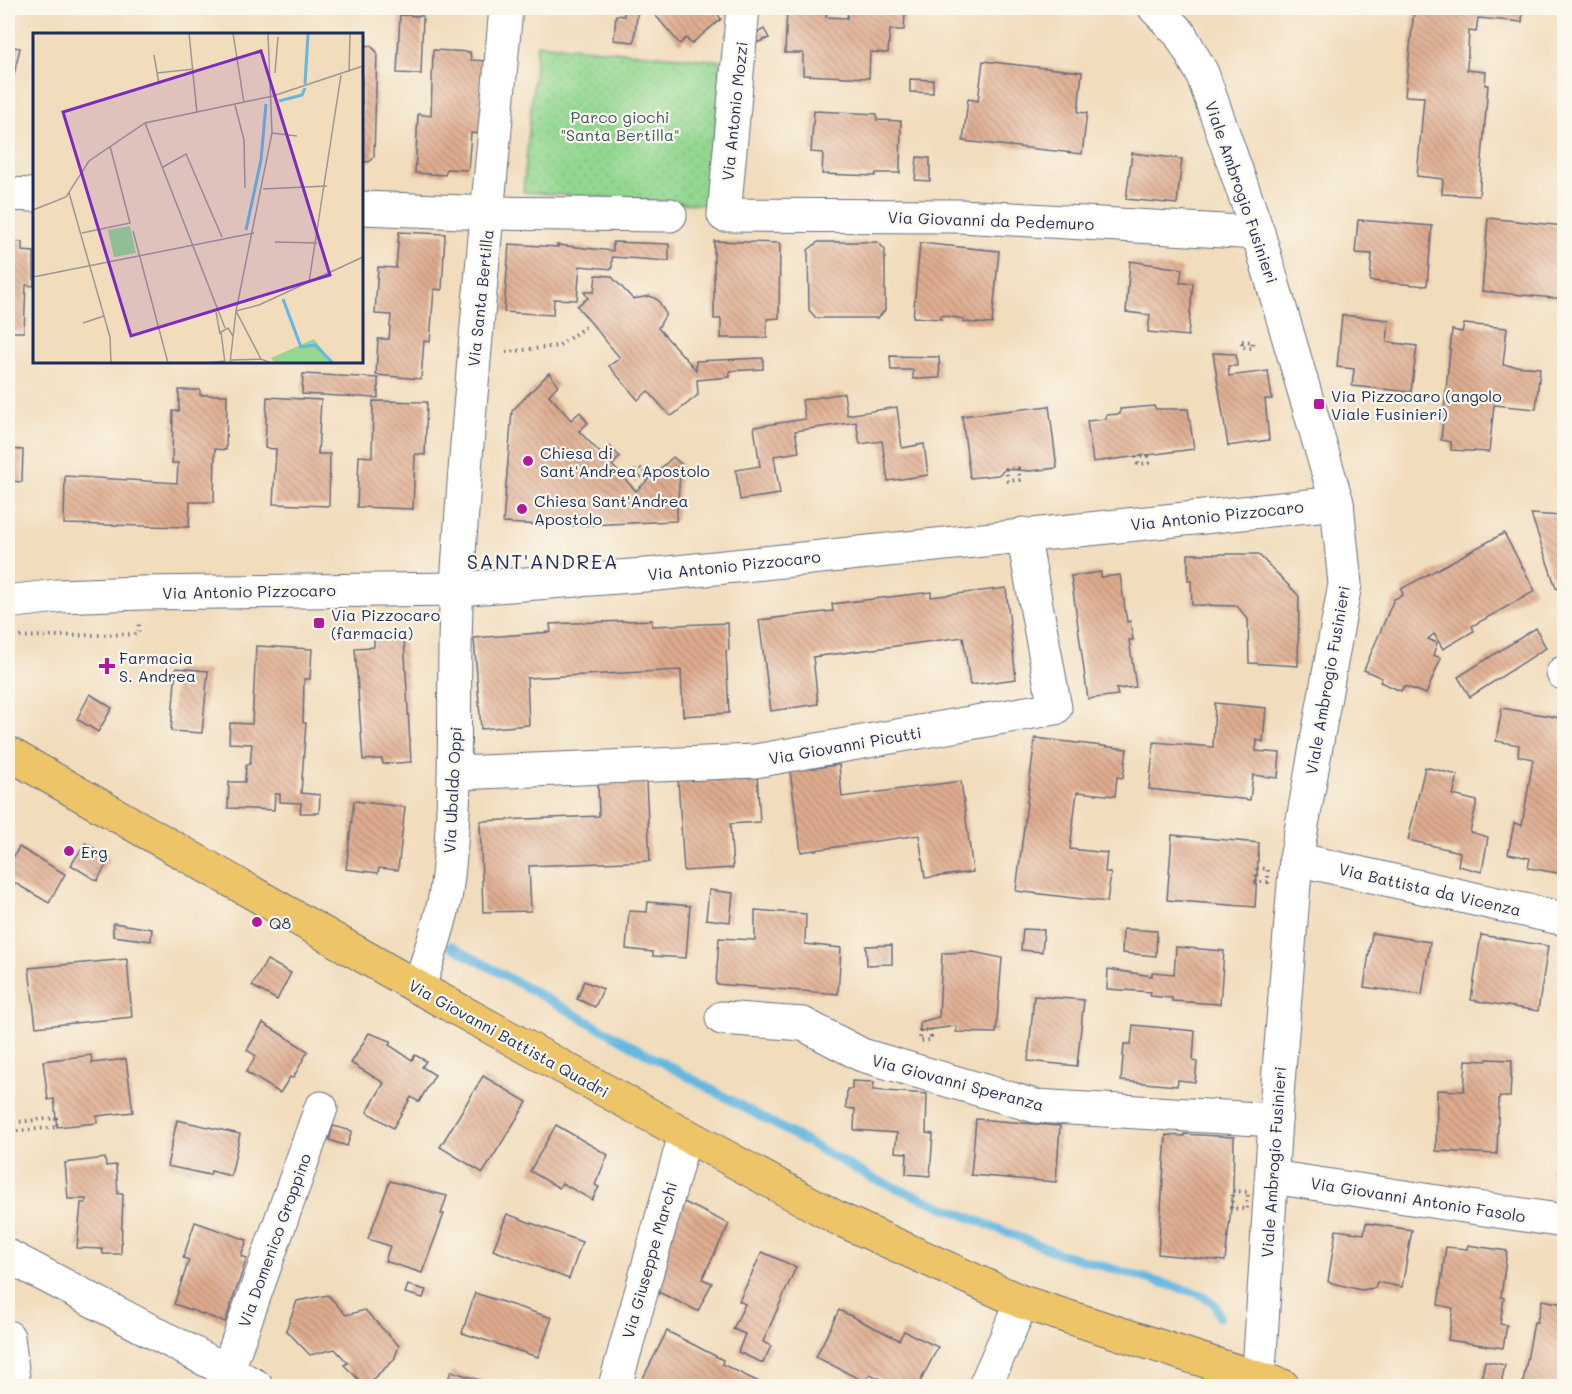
<svg xmlns="http://www.w3.org/2000/svg" width="1572" height="1394" font-family="Mali,sans-serif">
<style>
.grass{fill:url(#grass-dots);stroke:#578377;stroke-width:1.5}
.lines{fill:none;stroke-linecap:round;stroke-linejoin:round}
.stream{stroke:#65b7e0;stroke-width:9}
.building{fill:url(#building-back-hatch)}
.minor-casing{stroke:#666c7f;stroke-width:35}
.major-casing{stroke:#666c7f;stroke-width:35}
.path{stroke:#666c7f;stroke-width:4;stroke-dasharray:1.5 4.5;stroke-linecap:butt}
.minor{stroke:#fff;stroke-width:33}
.major{stroke:#eec469;stroke-width:33}
.poi-dot{fill:#b5179e;stroke:#fbf7ec;stroke-width:2}
.labels{text-anchor:middle;dominant-baseline:central;stroke-width:4.5;stroke-linejoin:round;paint-order:stroke}
.street-label{font-size:16px;fill:#1b2f5e;stroke:#fbf7ec}
.park-label{font-size:16px;fill:#39596a;stroke:#fbf7ec}
.poi-label{font-size:16px;fill:#1b2f5e;stroke:#fbf7ec;text-anchor:start}
.quarter-label{font-size:20px;letter-spacing:1.5px;fill:#1b2f5e;stroke:#fbf7ec}
.inset-river{fill:none;stroke:#65b7e0;stroke-width:3}
.inset-road{fill:none;stroke:#9b9796;stroke-width:1.5}
.view{fill:#7b2cbf;fill-opacity:0.15;stroke:#7b2cbf;stroke-width:3}
.inset-edge{fill:none;stroke:#1b2f5e;stroke-width:3}
</style>
<defs>
<pattern id="grass-dots" width="8" height="8" patternUnits="userSpaceOnUse" patternTransform="scale(1.5)"><rect width="8" height="8" fill="#93d790"/><path d="M2 2h.1M6 6h.1" fill="none" stroke="#7eb97f" stroke-width="1.8" stroke-linecap="round"/></pattern>
<pattern id="building-back-hatch" width="6" height="6" patternUnits="userSpaceOnUse" patternTransform="scale(1.5)"><rect width="6" height="6" fill="#dfac8e"/><path d="M-1 5l2 2M0 0l6 6M5-1l2 2" fill="none" stroke="#b48c77"/></pattern>
</defs>
<rect width="100%" height="100%" fill="#fbf7ec"/>
<filter id="ink" filterUnits="userSpaceOnUse"><feTurbulence type="fractalNoise" baseFrequency=".0167" numOctaves="2"/><feDisplacementMap in="SourceGraphic" scale="12" xChannelSelector="R" yChannelSelector="G"/><feConvolveMatrix kernelMatrix="1 2 1 2 8 2 1 2 1" color-interpolation-filters="sRGB"/></filter>
<filter id="wash" filterUnits="userSpaceOnUse"><feTurbulence type="fractalNoise" baseFrequency=".008" numOctaves="4" result="noise"/><feDisplacementMap in="SourceGraphic" scale="24" xChannelSelector="R" yChannelSelector="G"/><feGaussianBlur stdDeviation="1.35" result="paint"/><feColorMatrix in="noise" values="0 0 0 0 0 0 0 0 0 0 0 0 0 0 0 0 0 1.4 0 .05"/><feComposite in="paint" operator="in"/></filter>
<g filter="url(#wash)">
<rect width="100%" height="100%" fill="#f1dcbb"/>
<polygon class="grass" points="537,44 722,61 709,205 523,192"/>
<g class="lines">
<polyline class="stream" points="451,946 874,1179 1058,1253 1200,1294 1216,1305 1219,1317"/>
</g>
<g id="blocks">
<g class="building">
<rect x="228" y="8" width="25" height="2"/>
<polygon points="625,8 638,8 634,42 614,40 616,15 624,16"/>
<polygon points="649,8 714,8 721,19 691,44 686,38 680,44"/>
<polygon points="787,8 827,8 826,17 847,18 848,8 920,8 920,14 905,14 904,30 890,30 888,53 870,52 869,78 803,75 803,53 785,53"/>
<polygon points="1417,8 1437,8 1436,12 1450,13 1450,8 1523,8 1522,22 1478,18 1476,32 1469,31 1467,70 1486,72 1485,85 1488,85 1479,196 1442,194 1443,179 1417,176 1424,97 1405,96 1414,9"/>
<polygon points="400,15 423,16 421,74 397,73"/>
<polygon points="764,29 769,38 756,43 757,33"/>
<polygon points="362,45 371,46 377,52 374,156 369,162 362,161"/>
<polygon points="8,46 20,48 8,100"/>
<polygon points="433,50 470,52 471,60 487,61 482,134 471,133 468,170 447,169 445,175 415,173 418,114 431,116"/>
<polygon points="983,61 1082,72 1078,112 1087,113 1082,154 963,141 968,99 978,101"/>
<polygon points="910,79 933,80 933,93 910,92"/>
<polygon points="814,111 877,114 877,120 901,121 900,173 876,173 875,176 822,174 823,153 811,152"/>
<polygon points="1132,153 1182,159 1177,204 1126,199"/>
<polygon points="917,157 930,158 930,181 915,180"/>
<polygon points="1488,218 1564,226 1564,299 1482,291"/>
<polygon points="1358,220 1432,226 1427,286 1370,281 1372,254 1355,253"/>
<polygon points="399,232 445,234 442,290 434,289 430,342 424,341 421,379 376,375 378,339 389,339 391,315 375,314 378,267 396,268"/>
<polygon points="8,241 22,242 22,251 34,252 34,286 26,285 24,332 8,332"/>
<polygon points="714,241 780,243 779,318 767,319 767,338 721,338 721,319 714,319"/>
<polygon points="613,242 669,244 669,261 612,257 612,269 580,266 577,300 554,299 553,315 504,312 509,244 558,247 557,245 613,251"/>
<polygon points="818,242 878,242 885,250 885,310 878,318 816,318 809,310 808,250"/>
<polygon points="920,243 999,251 992,324 963,322 964,319 941,315 941,319 913,317"/>
<polygon points="1130,261 1182,269 1180,283 1193,283 1188,336 1148,332 1150,315 1126,312"/>
<polygon points="596,275 611,276 633,299 650,296 658,300 666,314 658,328 696,370 696,361 763,358 763,369 730,371 730,377 697,380 698,395 673,415 670,416 648,391 638,400 609,366 620,358 577,306 588,298 584,292 594,292"/>
<polygon points="1342,315 1389,320 1387,342 1417,346 1411,392 1352,386 1354,369 1337,367"/>
<polygon points="1464,324 1507,328 1503,365 1540,368 1536,409 1494,405 1489,452 1451,450 1451,442 1441,440 1452,330 1462,332"/>
<polygon points="1213,353 1236,354 1237,366 1228,366 1229,376 1268,371 1272,399 1265,399 1269,440 1228,446"/>
<polygon points="890,356 939,357 940,378 913,379 913,370 891,370"/>
<polygon points="549,373 558,385 549,395 571,420 580,412 588,423 579,431 602,455 610,446 620,457 612,465 636,491 673,457 681,464 676,521 565,526 503,523 512,411"/>
<polygon points="303,374 378,378 378,398 302,394"/>
<polygon points="179,390 200,390 200,395 227,395 226,450 215,449 214,502 190,502 189,527 64,524 65,476 177,483 178,463 172,463 173,411 179,411"/>
<polygon points="844,393 847,415 897,407 902,448 924,444 928,475 888,481 882,441 860,444 856,422 795,431 799,452 774,456 780,494 740,500 736,470 760,466 754,427 805,419 802,400"/>
<polygon points="267,397 321,400 318,454 330,454 329,506 273,504 276,449 265,448"/>
<polygon points="373,401 427,402 425,455 415,454 413,509 357,507 359,456 372,457"/>
<polygon points="1049,406 1057,468 1030,471 1006,469 998,475 970,478 962,416"/>
<polygon points="1154,406 1156,409 1188,409 1194,449 1093,462 1087,421 1106,419 1106,415 1120,414 1120,409"/>
<polygon points="8,449 23,450 22,482 8,481"/>
<polygon points="1531,514 1562,516 1564,524 1564,590 1556,588"/>
<polygon points="1504,533 1535,591 1472,626 1474,631 1443,649 1434,634 1428,639 1437,643 1433,655 1441,658 1426,694 1404,686 1401,691 1380,682 1382,678 1364,670 1394,599 1403,595 1401,589"/>
<polygon points="1188,554 1258,554 1299,596 1298,666 1249,663 1248,619 1237,606 1192,605 1191,581 1188,581"/>
<polygon points="1101,572 1101,577 1120,575 1127,622 1130,621 1133,640 1129,640 1136,687 1116,689 1118,695 1088,699 1071,576"/>
<polygon points="1006,588 1016,679 970,685 963,637 813,657 818,704 771,711 759,620 833,611 832,604 931,592 931,597"/>
<polygon points="652,620 652,626 728,623 729,650 726,651 729,713 683,716 681,670 527,678 529,725 481,729 474,638 551,632 550,624"/>
<polygon points="1536,628 1546,648 1470,697 1458,677"/>
<polygon points="404,638 411,762 383,764 382,759 363,760 355,648 374,647 374,640"/>
<polygon points="256,646 312,649 310,679 304,679 303,723 306,723 301,793 320,795 319,813 300,813 301,803 280,802 280,794 275,794 274,810 228,808 229,782 245,782 246,765 250,764 252,744 229,743 230,723 252,724"/>
<polygon points="176,668 208,671 202,733 171,731"/>
<polygon points="90,694 112,708 98,732 77,719"/>
<polygon points="1215,703 1266,708 1263,742 1257,740 1256,751 1280,753 1278,778 1253,775 1250,800 1149,789 1154,742 1213,747"/>
<polygon points="1502,708 1561,718 1561,714 1564,714 1564,874 1528,868 1530,858 1508,854 1514,823 1522,825 1533,759 1518,756 1519,745 1496,741"/>
<polygon points="1035,738 1127,749 1123,778 1117,777 1115,796 1077,792 1070,849 1107,853 1105,872 1111,873 1107,902 1016,891"/>
<polygon points="839,765 842,797 961,781 973,872 925,878 919,835 801,852 790,771"/>
<polygon points="1425,767 1458,775 1453,795 1477,801 1470,832 1488,837 1482,872 1458,866 1460,852 1408,840"/>
<polygon points="757,774 760,822 730,824 733,868 684,871 678,780"/>
<polygon points="646,781 650,861 529,866 531,911 483,912 480,821 599,816 598,783"/>
<polygon points="354,801 405,807 398,870 379,868 378,873 346,869"/>
<polygon points="1172,835 1259,843 1255,907 1167,900"/>
<polygon points="85,843 110,858 97,881 71,865"/>
<polygon points="19,847 65,874 49,903 8,879 8,867"/>
<polygon points="709,890 733,893 730,922 706,919"/>
<polygon points="648,902 690,906 686,958 653,956 653,952 626,949 629,911 647,912"/>
<polygon points="755,910 806,914 805,944 841,948 838,994 716,984 719,938 755,940"/>
<polygon points="113,923 152,929 151,941 113,936"/>
<polygon points="1023,929 1044,930 1042,952 1021,950"/>
<polygon points="1123,929 1157,931 1156,956 1122,953"/>
<polygon points="1372,933 1430,942 1422,995 1364,987"/>
<polygon points="1481,935 1548,946 1538,1011 1471,1000"/>
<polygon points="892,945 892,964 867,965 866,946"/>
<polygon points="1176,947 1224,951 1220,1004 1172,1001 1172,998 1150,996 1151,992 1107,989 1108,969 1152,976 1152,972 1174,974"/>
<polygon points="973,952 1002,958 996,1033 956,1032 957,1026 920,1031 920,1022 939,1017 942,953"/>
<polygon points="127,959 132,1017 36,1027 29,968"/>
<polygon points="267,960 291,973 277,1000 252,986"/>
<polygon points="584,981 603,989 595,1007 577,999"/>
<polygon points="1034,996 1084,1000 1077,1066 1028,1061"/>
<polygon points="263,1023 308,1051 293,1078 290,1077 280,1093 246,1072 256,1056 247,1050"/>
<polygon points="1133,1025 1195,1031 1193,1061 1197,1062 1195,1082 1178,1080 1177,1086 1121,1081 1124,1044 1131,1044"/>
<polygon points="369,1033 391,1041 389,1045 412,1060 415,1055 426,1061 422,1067 435,1075 419,1102 411,1097 393,1128 367,1112 384,1083 351,1063"/>
<polygon points="91,1055 92,1063 126,1059 133,1112 97,1116 97,1123 57,1127 54,1099 48,1100 43,1061"/>
<polygon points="1487,1059 1512,1060 1510,1097 1499,1097 1497,1154 1436,1151 1437,1090 1464,1091 1466,1060 1486,1061"/>
<polygon points="483,1076 527,1102 483,1173 440,1147"/>
<polygon points="852,1081 874,1082 873,1090 927,1094 926,1133 933,1134 930,1176 906,1174 907,1153 895,1152 897,1133 854,1130 855,1109 846,1108 847,1089 852,1089"/>
<polygon points="976,1119 1060,1126 1056,1182 971,1175"/>
<polygon points="177,1120 240,1134 231,1176 211,1171 210,1175 167,1166"/>
<polygon points="556,1125 608,1155 595,1185 599,1187 592,1200 562,1183 559,1188 530,1171"/>
<polygon points="333,1126 352,1131 347,1146 329,1140"/>
<polygon points="1184,1134 1234,1137 1233,1191 1225,1261 1158,1254 1166,1135 1184,1136"/>
<polygon points="1563,1145 1564,1145 1564,1176 1559,1175"/>
<polygon points="105,1158 106,1166 116,1165 118,1194 123,1194 121,1254 103,1254 102,1249 77,1248 81,1203 86,1203 86,1199 68,1199 65,1163"/>
<polygon points="390,1181 447,1196 441,1214 444,1214 422,1273 385,1261 390,1246 368,1239"/>
<polygon points="678,1199 729,1224 702,1279 712,1283 698,1311 650,1288"/>
<polygon points="507,1214 582,1242 569,1279 493,1250"/>
<polygon points="195,1222 247,1240 241,1256 247,1258 225,1322 174,1304 189,1260 183,1258"/>
<polygon points="1366,1223 1412,1230 1402,1287 1377,1282 1375,1288 1361,1290 1328,1282 1336,1230 1364,1234"/>
<polygon points="1468,1245 1507,1251 1501,1297 1504,1298 1500,1324 1507,1325 1503,1348 1448,1340 1453,1308 1438,1305 1446,1247 1467,1249"/>
<polygon points="762,1252 796,1267 763,1342 771,1346 763,1363 738,1352 745,1334 733,1329 745,1304 739,1301"/>
<polygon points="408,1285 426,1290 423,1298 405,1293"/>
<polygon points="475,1293 552,1318 538,1357 462,1333"/>
<polygon points="328,1295 346,1315 365,1310 399,1346 394,1360 365,1386 344,1365 348,1363 335,1349 310,1355 286,1330 297,1301"/>
<polygon points="1542,1300 1564,1304 1564,1386 1526,1386 1527,1383 1523,1382 1534,1322 1537,1322"/>
<polygon points="839,1310 899,1340 904,1331 938,1347 918,1386 896,1386 870,1374 865,1382 816,1357"/>
<polygon points="667,1331 723,1360 722,1364 767,1386 655,1386 642,1380"/>
<polygon points="1485,1361 1505,1365 1501,1384 1481,1380"/>
<polygon points="451,1371 489,1383 490,1386 446,1386"/>
</g>
</g>
</g>
<g filter="url(#ink)">
<use href="#blocks" fill-opacity="0" stroke="#666c7f" stroke-width="1.5"/>
<g class="lines">
<g class="minor-casing">
<g id="minor">
<polyline points="743,8 724,215 960,216 1258,233"/>
<polyline points="1155,8 1180,34 1202,73 1258,233 1337,503 1345,584 1296,859 1275,1120 1258,1386"/>
<polyline points="8,194 34,195"/>
<polyline points="362,208 489,213 670,215"/>
<polyline points="8,602 57,596 142,593 457,589 658,574 1337,503"/>
<polyline points="1563,673 1564,673"/>
<polyline points="456,773 755,761 1055,708 1023,534"/>
<polyline points="1296,859 1564,919"/>
<path d="M 419,988 C 428,957 441,924 446,892 C 460,790 451,688 457,585 C 469,392 489,200 506,8"/>
<polyline points="722,1018 803,1024 862,1055 1035,1106 1275,1120"/>
<polyline points="1272,1177 1564,1221"/>
<polyline points="8,1256 256,1386"/>
<polyline points="8,1337 14,1386"/>
<polyline points="227,1372 321,1108"/>
<polyline points="615,1386 685,1135"/>
<polyline points="985,1386 1022,1302"/>
</g>
</g>
<g class="major-casing">
<polyline id="major" points="8,753 419,988 839,1219 1022,1302 1283,1386"/>
</g>
<g class="path">
<polygon points="1242,341 1253,342 1252,348 1242,347"/>
<polyline points="506,352 558,346 588,325"/>
<polygon points="1148,456 1149,463 1138,464 1136,457"/>
<polygon points="640,468 645,472 638,480 632,474"/>
<polygon points="1018,468 1020,480 1008,481 1006,469"/>
<polyline points="8,637 138,634 139,624"/>
<polygon points="1257,868 1268,869 1268,882 1256,882"/>
<polygon points="931,1030 931,1040 920,1041 920,1031"/>
<polyline points="8,1123 56,1118 57,1127 8,1132"/>
<polygon points="1233,1191 1248,1192 1247,1209 1231,1208"/>
</g>
<use href="#minor" class="minor"/>
<use href="#major" class="major"/>
</g>
</g>
<g class="poi-dot">
<rect x="1313" y="398" width="12" height="12" rx="3"/>
<circle cx="528" cy="461" r="6"/>
<circle cx="522" cy="509" r="6"/>
<rect x="313" y="617" width="12" height="12" rx="3"/>
<path d="M104 657h6v6h6v6h-6v6h-6v-6h-6v-6h6z"/>
<circle cx="69" cy="851" r="6"/>
<circle cx="257" cy="922" r="6"/>
</g>
<g class="labels">
<g class="street-label">
<text transform="translate(734 111) rotate(-84)">Via Antonio Mozzi</text>
<text transform="translate(1242 192) rotate(71)">Viale Ambrogio Fusinieri</text>
<text transform="translate(991 220) rotate(2)">Via Giovanni da Pedemuro</text>
<text transform="translate(480 298) rotate(-84)">Via Santa Bertilla</text>
<text transform="translate(1217 515) rotate(-6)">Via Antonio Pizzocaro</text>
<text transform="translate(734 565) rotate(-6)">Via Antonio Pizzocaro</text>
<text transform="translate(249 591) rotate(-1)">Via Antonio Pizzocaro</text>
<text transform="translate(1327 680) rotate(-80)">Viale Ambrogio Fusinieri</text>
<text transform="translate(845 745) rotate(-10)">Via Giovanni Picutti</text>
<text transform="translate(452 790) rotate(-87)">Via Ubaldo Oppi</text>
<text transform="translate(1430 889) rotate(13)">Via Battista da Vicenza</text>
<text transform="translate(509 1038) rotate(29)">Via Giovanni Battista Quadri</text>
<text transform="translate(958 1082) rotate(15)">Via Giovanni Speranza</text>
<text transform="translate(1273 1162) rotate(-86)">Viale Ambrogio Fusinieri</text>
<text transform="translate(1418 1199) rotate(9)">Via Giovanni Antonio Fasolo</text>
<text transform="translate(274 1240) rotate(-70)">Via Domenico Groppino</text>
<text transform="translate(649 1260) rotate(-74)">Via Giuseppe Marchi</text>
</g>
<g class="park-label">
<text x="620" y="116">Parco giochi<tspan x="620" dy="18">"Santa Bertilla"</tspan></text>
</g>
<g class="poi-label">
<text x="1331" y="395">Via Pizzocaro (angolo<tspan x="1331" dy="18">Viale Fusinieri)</tspan></text>
<text x="540" y="452">Chiesa di<tspan x="540" dy="18">Sant'Andrea Apostolo</tspan></text>
<text x="534" y="500">Chiesa Sant'Andrea<tspan x="534" dy="18">Apostolo</tspan></text>
<text x="331" y="614">Via Pizzocaro<tspan x="331" dy="18">(farmacia)</tspan></text>
<text x="119" y="657">Farmacia<tspan x="119" dy="18">S. Andrea</tspan></text>
<text x="81" y="851">Erg</text>
<text x="269" y="922">Q8</text>
</g>
<g class="quarter-label">
<text x="543" y="561">SANT'ANDREA</text>
</g>
</g>
<g transform="translate(33 33)">
<rect width="330" height="330" fill="#f1dcbb"/>
<path d="M 97,193 L 103,220 L 81,224 L 75,197 ZM 281,306 L 300,330 L 242,330 L 238,325 Z" fill="#93d790"/>
<path class="inset-river" d="M 272,51 L 275,1M 246,68 L 269,62 L 272,55M 213,197 L 228,127 L 233,71M 250,266 L 268,314 L 282,312 L 300,330"/>
<path class="inset-road" d="M 156,0 L 164,80M 200,0 L 211,70M 121,22 L 126,51M 316,39 L 317,0M 124,40 L 161,36M 242,40 L 245,4M 202,72 L 211,107 L 212,155M 112,90 L 192,295M 239,100 L 264,103M 130,134 L 153,121 L 189,204M 230,156 L 294,153M 36,160 L 77,304 L 78,330M 0,177 L 33,164 L 56,128 L 112,90 L 240,63 L 330,33M 100,198 L 135,330M 49,200 L 97,190 L 77,113M 242,209 L 284,210M 0,244 L 221,200M 276,249 L 308,42M 183,279 L 187,301M 50,290 L 71,283M 228,326 L 203,278 L 226,272 L 330,224M 197,327 L 228,326 L 238,330M 172,330 L 192,328M 192,330 L 188,299 L 195,295 L 200,303M 197,330 L 203,278 L 239,100 L 235,1"/>
<path class="view" d="M 228,18 L 297,242 L 98,303 L 30,79 Z"/>
<rect width="330" height="330" class="inset-edge"/>
</g>
<rect width="1572" height="1394" fill="none" stroke="#fbf7ec" stroke-width="30"/>
</svg>
